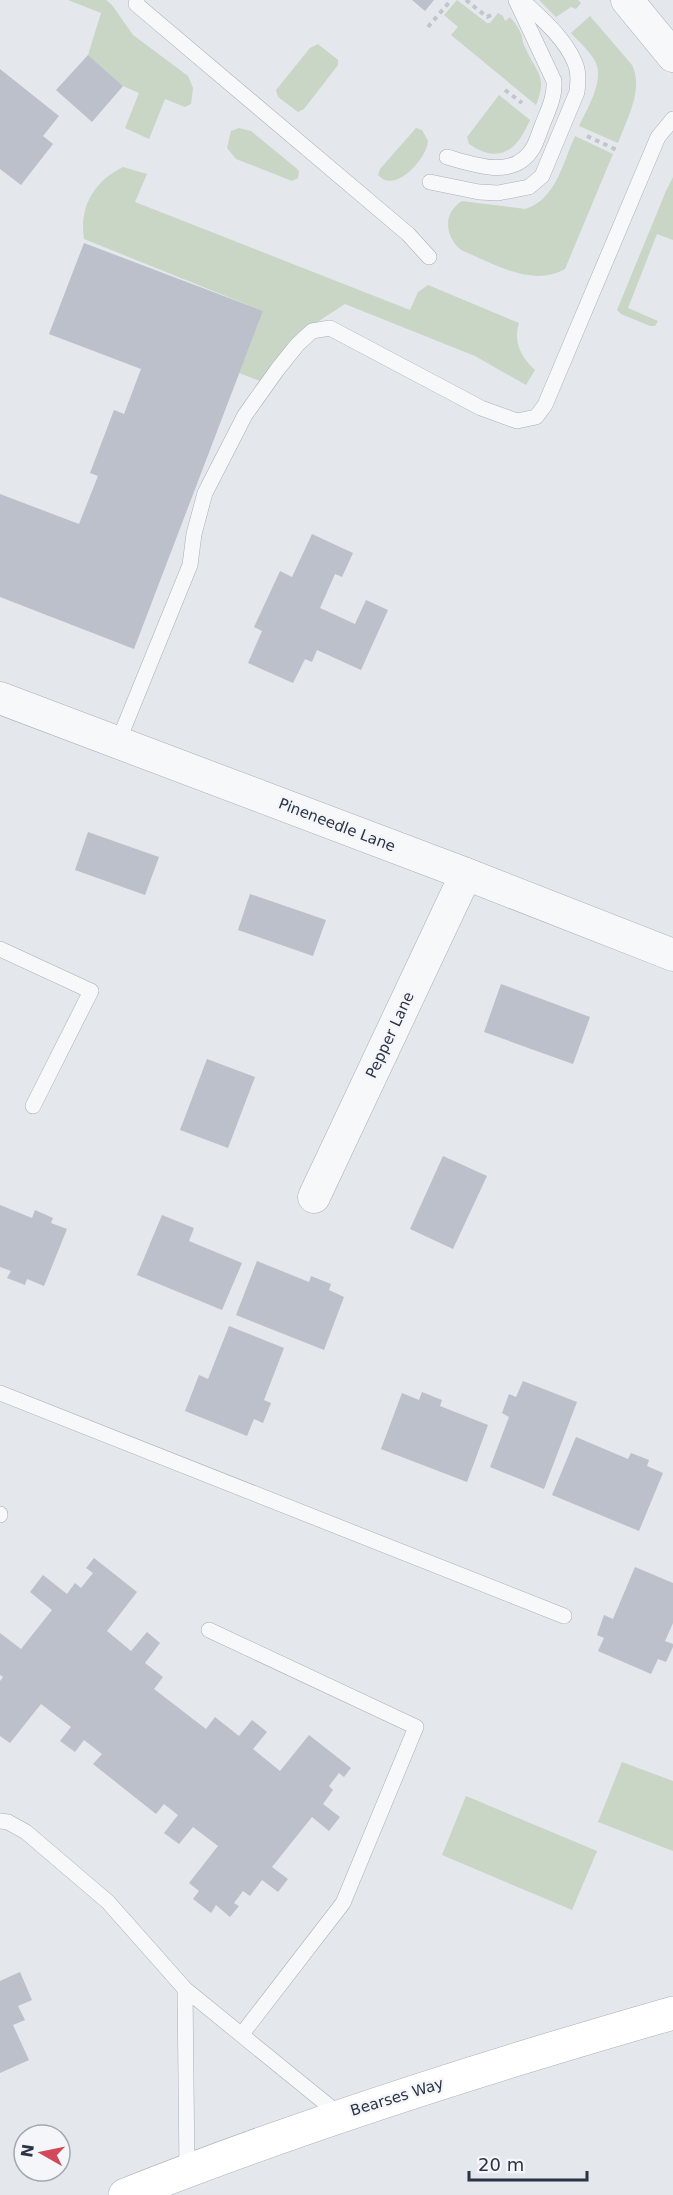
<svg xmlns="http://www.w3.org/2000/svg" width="673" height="2195" font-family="'DejaVu Sans',sans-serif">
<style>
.green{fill:#c9d6c5}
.building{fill:#bbc0ca}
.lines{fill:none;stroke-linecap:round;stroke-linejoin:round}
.lane-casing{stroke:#a9aeb7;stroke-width:16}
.street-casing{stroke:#a9aeb7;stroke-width:33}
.secondary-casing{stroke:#a9aeb7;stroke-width:34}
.path{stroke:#c2c5cb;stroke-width:4;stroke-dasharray:4.5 4.5;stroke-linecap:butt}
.lane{stroke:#f7f8fa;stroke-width:15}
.street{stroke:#f7f8fa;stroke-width:32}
.secondary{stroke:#fff;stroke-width:33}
.labels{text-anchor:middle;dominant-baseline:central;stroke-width:5;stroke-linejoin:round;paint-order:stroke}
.street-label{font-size:15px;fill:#2b3445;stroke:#f4f6f9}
</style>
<rect width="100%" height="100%" fill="#e4e7ec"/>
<g class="green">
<polygon points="68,0 106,0 112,5 133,35 188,76 193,88 191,104 185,107 165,99 149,139 125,128 139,93 123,86 88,55 101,13"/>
<path d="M 457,0 L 487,23 L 490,23 L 498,13 L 503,16 L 505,21 L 510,17 C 514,22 519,28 521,34 C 523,38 522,43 525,47 C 536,73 548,75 536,105 L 451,35 L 458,27 L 444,15 Z"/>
<polygon points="539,0 578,0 581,3 576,9 571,7 556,17"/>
<path d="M 590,16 L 632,65 C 644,89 627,119 618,143 L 579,126 C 587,109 604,82 596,63 C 591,52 579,42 571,33 Z"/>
<polygon points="318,44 338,60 338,65 304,109 298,112 278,97 276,90 310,48"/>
<path d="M 499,95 L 530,120 C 517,150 500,165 469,144 L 467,137 Z"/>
<polygon points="239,128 251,131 296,168 299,171 298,178 292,181 236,159 227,148 231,131"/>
<path d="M 416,128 L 422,130 L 428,141 C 427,158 395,195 378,175 L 380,169 Z"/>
<path d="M 575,136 L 613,154 L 565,269 C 531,288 493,263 461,250 C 444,235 443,213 462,201 L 525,209 C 556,200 563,162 575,136 Z"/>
<path d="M 123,167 L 147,174 L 135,202 L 410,310 L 418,292 L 428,285 L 519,323 C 513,342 521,357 535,370 L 526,385 L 475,356 L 345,304 L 302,332 L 263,382 L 239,373 L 263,311 L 84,239 C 79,207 94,181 123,167 Z"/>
<polygon points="673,177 673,240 657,234 628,308 658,321 655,326 650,326 621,314 617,310 666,191"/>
<polygon points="622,1762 673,1781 673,1851 598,1822"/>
<polygon points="466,1796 597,1851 572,1910 442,1855"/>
</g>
<g class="building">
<polygon points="412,0 434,0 425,11"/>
<polygon points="88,55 123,86 92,122 56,90"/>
<polygon points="0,69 59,116 43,136 53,144 21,185 0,169"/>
<polygon points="84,243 263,311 134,649 0,597 0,494 79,524 98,476 90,473 114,410 124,414 141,369 49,334"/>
<polygon points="312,534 353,553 342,577 335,574 320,608 355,624 366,600 388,610 361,670 317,650 312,662 305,659 293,683 248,663 262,631 254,627 280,571 292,577"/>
<polygon points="88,832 159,857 145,895 75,870"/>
<polygon points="250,894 326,920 313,956 238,930"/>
<polygon points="501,984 590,1017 573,1064 484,1032"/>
<polygon points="207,1059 255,1077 228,1148 180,1130"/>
<polygon points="443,1156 487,1176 453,1249 410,1229"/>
<polygon points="0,1205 32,1218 35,1210 53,1218 51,1223 67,1229 44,1286 27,1279 25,1285 7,1278 11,1271 0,1267"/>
<polygon points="162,1215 194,1228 189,1241 242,1263 222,1310 137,1275"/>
<polygon points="257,1261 309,1282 311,1276 331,1284 329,1290 344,1297 324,1350 236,1315"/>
<polygon points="229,1326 284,1348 264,1400 271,1403 263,1423 254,1419 247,1436 185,1411 199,1375 208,1379"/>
<polygon points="523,1381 577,1402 544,1489 490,1467 509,1417 502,1413 509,1394 516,1397"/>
<polygon points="422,1392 442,1400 440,1406 488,1425 467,1482 381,1449 402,1393 419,1400"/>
<polygon points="576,1437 628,1459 631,1453 649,1460 647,1466 663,1473 639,1531 552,1495"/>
<polygon points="94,1558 137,1592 107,1631 131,1651 147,1632 160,1643 145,1663 163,1677 154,1689 206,1729 215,1717 239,1736 252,1720 267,1732 253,1749 280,1771 309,1735 351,1768 344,1777 339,1773 329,1786 333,1790 323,1804 340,1817 329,1831 312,1817 272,1867 288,1879 278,1892 262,1880 250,1896 243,1891 234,1903 239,1906 230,1917 216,1905 211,1913 193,1899 199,1891 189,1883 218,1846 193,1827 179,1844 164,1833 178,1815 164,1804 156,1814 93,1764 102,1754 84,1740 75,1752 60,1741 71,1727 41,1704 10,1743 0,1736 0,1681 3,1677 0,1675 0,1633 21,1649 52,1610 30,1592 43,1575 67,1594 75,1583 81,1588 93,1573 86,1568"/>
<polygon points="635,1567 673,1583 673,1623 665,1641 673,1644 673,1647 666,1662 658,1659 651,1674 598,1651 604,1638 597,1635 604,1615 613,1619"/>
<polygon points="20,1972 32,2000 18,2006 25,2020 13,2025 29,2060 0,2073 0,1981"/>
</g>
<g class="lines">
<g class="lane-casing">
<g id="lane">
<polyline points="137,0 136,4 408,234 429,257"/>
<path d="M 447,157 C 475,165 514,180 533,148 C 537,141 539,133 542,126 C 548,110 555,98 554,81 L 516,0"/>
<path d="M 430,182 L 479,192 L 498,193 L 529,187 L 542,176 L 577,92 C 578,82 579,72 575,63 C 565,38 541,18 522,0"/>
<polyline points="118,742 190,565 194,534 205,493 245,415 277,370 297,345 312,331 330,328 481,408 517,421 536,417 545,405 658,137 673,119"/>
<polyline points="0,949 91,991 33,1106"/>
<polyline points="0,1393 564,1616"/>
<polyline points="0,1515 0,1514"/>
<polyline points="209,1630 416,1727 343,1903 242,2034"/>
<polyline points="0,1821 8,1822 26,1832 108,1902 185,1989"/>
<polyline points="187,2170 185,1989 340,2115"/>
</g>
</g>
<g class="street-casing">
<g id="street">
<polyline points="627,0 673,56"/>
<polyline points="0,698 466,874 673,955"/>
<polyline points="314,1197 466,874"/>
</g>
</g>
<g class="secondary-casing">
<path id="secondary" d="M 125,2195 C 304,2124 488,2066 673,2013"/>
</g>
<g class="path">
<polyline points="466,0 487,17 491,15"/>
<polyline points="428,27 451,0"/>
<polyline points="505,90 522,103"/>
<polyline points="587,136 619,151"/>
</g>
<use href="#lane" class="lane"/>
<use href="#street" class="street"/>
<use href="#secondary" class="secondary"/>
</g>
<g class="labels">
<g class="street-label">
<text transform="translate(337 825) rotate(21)">Pineneedle Lane</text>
<text transform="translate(390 1035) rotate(-65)">Pepper Lane</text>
<text transform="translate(397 2097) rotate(-17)">Bearses Way</text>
</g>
</g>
<g transform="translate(42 2153) rotate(279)"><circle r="28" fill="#f4f6f9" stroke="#a4a8b1" stroke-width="1.5"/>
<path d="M0-4.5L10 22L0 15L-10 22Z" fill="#d1495b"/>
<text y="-9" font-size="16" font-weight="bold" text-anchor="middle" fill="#2b3445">N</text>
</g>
<path d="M469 2171v9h118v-9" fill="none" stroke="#2b3445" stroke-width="3"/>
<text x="478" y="2171" font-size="18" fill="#2b3445" stroke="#f4f6f9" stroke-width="4.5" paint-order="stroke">20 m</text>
</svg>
